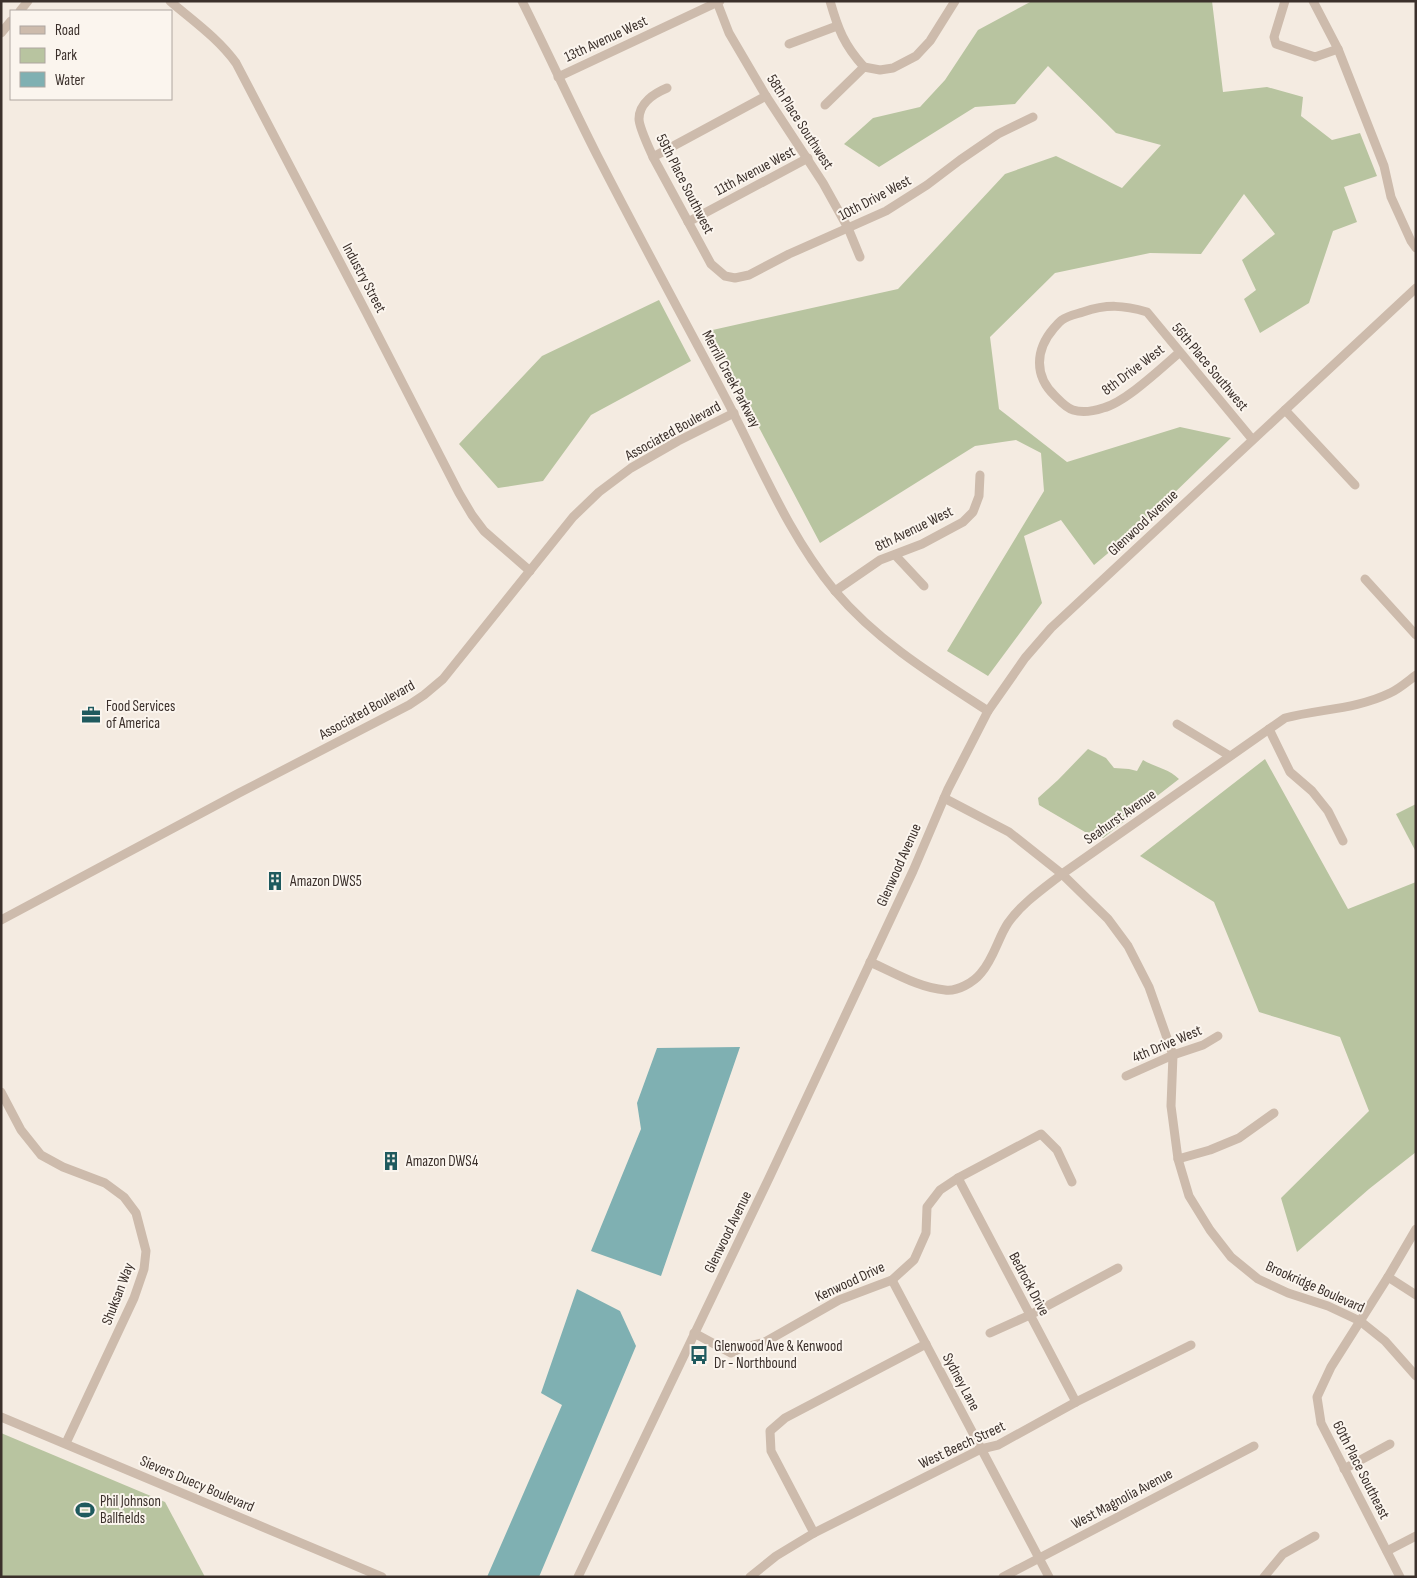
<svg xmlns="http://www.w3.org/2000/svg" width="1417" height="1578" font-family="'Sofia Sans Condensed',sans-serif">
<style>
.green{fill:#b8c4a0}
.water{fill:#7fb0b2}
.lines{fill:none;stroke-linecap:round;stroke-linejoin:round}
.minor{stroke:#cdbbac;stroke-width:9}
.labels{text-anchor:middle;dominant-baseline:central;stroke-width:4;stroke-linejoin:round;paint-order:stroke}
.street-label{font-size:15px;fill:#3b302b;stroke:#fbf5ee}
.poi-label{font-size:15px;fill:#3b302b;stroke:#fbf5ee;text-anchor:start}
</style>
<rect width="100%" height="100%" fill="#f4ebe1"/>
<g class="green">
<polygon points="1032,1 1212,1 1223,92 1267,87 1303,97 1301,116 1332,140 1360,133 1377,176 1344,187 1357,222 1333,231 1309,303 1260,333 1244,299 1256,290 1242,260 1275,234 1244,194 1201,254 1150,253 1055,273 990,337 999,409 1067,462 1180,427 1231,438 1138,528 1094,565 1061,520 1024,536 1042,603 988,676 947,651 1044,491 1041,453 1016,440 975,446 820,543 708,331 898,289 1005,174 1056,156 1122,188 1161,145 1116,133 1048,66 1015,104 975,107 879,167 844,144 873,118 920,107 945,80 978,30"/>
<polygon points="659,300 691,361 591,415 543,481 498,488 459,444 542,356"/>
<path d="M 1088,749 L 1106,758 L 1114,768 L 1129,769 L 1137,771 L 1143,760 C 1155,767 1169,769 1179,779 L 1103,838 L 1096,834 L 1085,832 L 1039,805 L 1038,798 L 1058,780 Z"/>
<polygon points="1265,759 1348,909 1416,882 1416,1152 1369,1189 1297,1252 1281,1198 1369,1111 1340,1037 1259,1012 1214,902 1140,856"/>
<polygon points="1416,804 1416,852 1396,814"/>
<polygon points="1,1433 165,1502 205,1577 1,1577"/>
</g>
<g class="water">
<polygon points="740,1047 661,1276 591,1251 641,1129 637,1103 657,1048"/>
<polygon points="577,1289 620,1311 636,1346 539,1577 487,1577 562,1405 541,1393"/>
</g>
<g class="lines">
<g class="minor">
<path d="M 170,1 C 193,21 218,38 236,63 L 366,312 L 459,493 L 472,515 L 484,531 L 530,571"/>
<path d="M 522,1 C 548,53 572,106 598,157 C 639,237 682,316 724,395 C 759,461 787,533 835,591 C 877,641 934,676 988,711"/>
<path d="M 830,1 C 838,29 844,45 864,67"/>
<polyline points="1285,1 1274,37 1276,44 1315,57 1338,49"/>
<polyline points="1313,1 1338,49 1384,166 1391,197 1411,241 1416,248"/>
<polyline points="717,2 729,33 766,96 823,183 848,228 860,257"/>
<polyline points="20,11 28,1"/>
<polyline points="1,33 11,21"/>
<polyline points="789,44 837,26"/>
<polyline points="558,77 720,1"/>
<path d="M 667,88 C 655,93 639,103 639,119 C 639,127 649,148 653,157 L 711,264 L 725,276 L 735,278 L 749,275 L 789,254 L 886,211 L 927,185 L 960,160 L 998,134 L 1033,117"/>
<polyline points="825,105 864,67 880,70 893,68 916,56 930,41 955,1"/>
<polyline points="653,157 766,96"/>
<polyline points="688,222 808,158"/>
<path d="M 1180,352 C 1161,368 1126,402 1103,408 C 1094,411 1082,413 1073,410 C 1066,408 1060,401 1055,396 C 1034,376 1035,350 1054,328 C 1056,326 1059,322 1062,320 C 1067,316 1077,314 1083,312 C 1107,304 1123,305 1147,312 L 1252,439"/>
<polyline points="1285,410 1355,485"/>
<polyline points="895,555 924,586"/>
<polyline points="1365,579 1416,635"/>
<polyline points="835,591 880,560 922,544 963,522 973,512 979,496 980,475"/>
<polyline points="1177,724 1230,756"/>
<polyline points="1269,729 1290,772 1312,791 1328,811 1343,841"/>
<polyline points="944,798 1009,832 1062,874 1108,919 1128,946 1149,987 1173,1055 1171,1106 1178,1159 1189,1196 1210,1230 1231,1257 1258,1279 1288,1293 1328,1306 1360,1321 1385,1341 1416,1376"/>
<polyline points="1,920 239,793 409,705 424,695 443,679 573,517 599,492 631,468 678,441 734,413"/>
<path d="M 870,962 C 893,972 919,988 945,990 C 957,992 974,982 981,973 C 994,958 998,938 1008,923 C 1022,903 1043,889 1062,874 L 1285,718 C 1320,709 1357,709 1390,693 C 1399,689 1408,681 1416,675"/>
<polyline points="1126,1076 1173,1055 1203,1045 1218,1036"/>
<polyline points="1,1092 21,1130 41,1155 63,1167 105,1183 124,1197 136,1213 146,1251 144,1269 134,1298 66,1443"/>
<polyline points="1178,1159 1210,1150 1239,1138 1274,1113"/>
<polyline points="958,1178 1076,1402"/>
<polyline points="1388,1277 1416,1295"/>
<polyline points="892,1280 1049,1577"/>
<polyline points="694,1333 731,1353 741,1348 765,1342 839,1300 892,1280 914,1260 926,1233 927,1207 940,1190 958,1178 1041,1134 1057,1150 1072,1182"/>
<polyline points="990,1333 1030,1315 1118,1268"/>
<polyline points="1,1417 382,1577"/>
<polyline points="1344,1469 1390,1444"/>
<polyline points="814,1533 771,1451 770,1431 785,1418 926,1344"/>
<polyline points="1387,1551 1416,1536"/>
<polyline points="578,1577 770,1176 913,871 948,789 988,711 1025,658 1051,628 1416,288"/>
<polyline points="750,1577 776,1556 814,1533 981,1449 998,1445 1076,1402 1191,1345"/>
<polyline points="1003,1577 1254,1446"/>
<polyline points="1264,1577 1283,1554 1315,1536"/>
<polyline points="1400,1577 1321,1423 1317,1397 1331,1367 1388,1277 1416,1229"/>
</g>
</g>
<defs>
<g id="office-bare" transform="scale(1.5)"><path d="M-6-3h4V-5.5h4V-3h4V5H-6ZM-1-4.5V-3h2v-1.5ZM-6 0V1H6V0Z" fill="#1f5a5e" stroke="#fbf5ee" stroke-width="2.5" paint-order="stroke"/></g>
<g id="building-bare" transform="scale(1.5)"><path d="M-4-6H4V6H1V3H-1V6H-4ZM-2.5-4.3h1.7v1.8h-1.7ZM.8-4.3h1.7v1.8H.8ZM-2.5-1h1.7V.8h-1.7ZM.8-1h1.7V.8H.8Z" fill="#1f5a5e" stroke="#fbf5ee" stroke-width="2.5" paint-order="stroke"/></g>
<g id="bus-bare" transform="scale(1.5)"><path d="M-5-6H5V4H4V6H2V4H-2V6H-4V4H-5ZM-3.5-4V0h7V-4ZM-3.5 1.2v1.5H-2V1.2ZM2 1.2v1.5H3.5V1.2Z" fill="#1f5a5e" stroke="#fbf5ee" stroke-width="2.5" paint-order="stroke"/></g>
<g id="stadium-bare" transform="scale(1.5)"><path d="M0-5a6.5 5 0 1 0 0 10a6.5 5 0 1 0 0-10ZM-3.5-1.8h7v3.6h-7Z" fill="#1f5a5e" stroke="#fbf5ee" stroke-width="2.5" paint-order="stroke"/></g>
</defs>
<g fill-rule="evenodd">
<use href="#office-bare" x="91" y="715"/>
<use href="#building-bare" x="275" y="881"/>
<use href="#building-bare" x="391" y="1161"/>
<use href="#bus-bare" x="699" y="1355"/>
<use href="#stadium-bare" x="85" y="1510"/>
</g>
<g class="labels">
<g class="street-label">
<text transform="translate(606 39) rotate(-25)">13th Avenue West</text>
<text transform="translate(800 122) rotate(57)">58th Place Southwest</text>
<text transform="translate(755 171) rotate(-28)">11th Avenue West</text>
<text transform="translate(685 184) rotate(63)">59th Place Southwest</text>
<text transform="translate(875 198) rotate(-28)">10th Drive West</text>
<text transform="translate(364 278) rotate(62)">Industry Street</text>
<text transform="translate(1210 367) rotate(50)">56th Place Southwest</text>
<text transform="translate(1133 370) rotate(-37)">8th Drive West</text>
<text transform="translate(731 379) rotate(62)">Merrill Creek Parkway</text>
<text transform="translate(673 431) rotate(-29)">Associated Boulevard</text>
<text transform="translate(1143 523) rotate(-43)">Glenwood Avenue</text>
<text transform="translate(914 529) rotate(-26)">8th Avenue West</text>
<text transform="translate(367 710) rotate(-29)">Associated Boulevard</text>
<text transform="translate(1120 817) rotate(-35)">Seahurst Avenue</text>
<text transform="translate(899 865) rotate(-66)">Glenwood Avenue</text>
<text transform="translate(1167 1044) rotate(-23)">4th Drive West</text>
<text transform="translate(728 1232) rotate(-64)">Glenwood Avenue</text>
<text transform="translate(850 1282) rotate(-25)">Kenwood Drive</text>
<text transform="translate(1029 1284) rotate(62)">Bedrock Drive</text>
<text transform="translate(1315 1287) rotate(24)">Brookridge Boulevard</text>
<text transform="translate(118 1294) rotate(-69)">Shuksan Way</text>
<text transform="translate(961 1382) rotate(62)">Sydney Lane</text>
<text transform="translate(962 1445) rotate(-25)">West Beech Street</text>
<text transform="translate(1361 1470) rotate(63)">60th Place Southeast</text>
<text transform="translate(197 1484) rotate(23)">Sievers Duecy Boulevard</text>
<text transform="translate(1122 1499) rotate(-28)">West Magnolia Avenue</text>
</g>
<g class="poi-label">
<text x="106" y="706">Food Services<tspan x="106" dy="17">of America</tspan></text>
<text x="290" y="881">Amazon DWS5</text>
<text x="406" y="1161">Amazon DWS4</text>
<text x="714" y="1346">Glenwood Ave &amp; Kenwood<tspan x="714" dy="17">Dr - Northbound</tspan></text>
<text x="100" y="1501">Phil Johnson<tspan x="100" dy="17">Ballfields</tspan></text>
</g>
</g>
<rect width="1417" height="1578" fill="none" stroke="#3b302b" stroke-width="5"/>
<rect x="10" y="10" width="162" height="90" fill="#fbf5ee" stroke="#aea6a0"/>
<rect x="20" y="26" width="25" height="8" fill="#cdbbac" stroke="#aea6a0"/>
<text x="55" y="35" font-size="15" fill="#3b302b">Road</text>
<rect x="20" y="48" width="25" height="15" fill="#b8c4a0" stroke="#aea6a0"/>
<text x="55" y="60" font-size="15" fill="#3b302b">Park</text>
<rect x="20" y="72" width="25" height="15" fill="#7fb0b2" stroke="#aea6a0"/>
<text x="55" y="85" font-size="15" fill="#3b302b">Water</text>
</svg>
